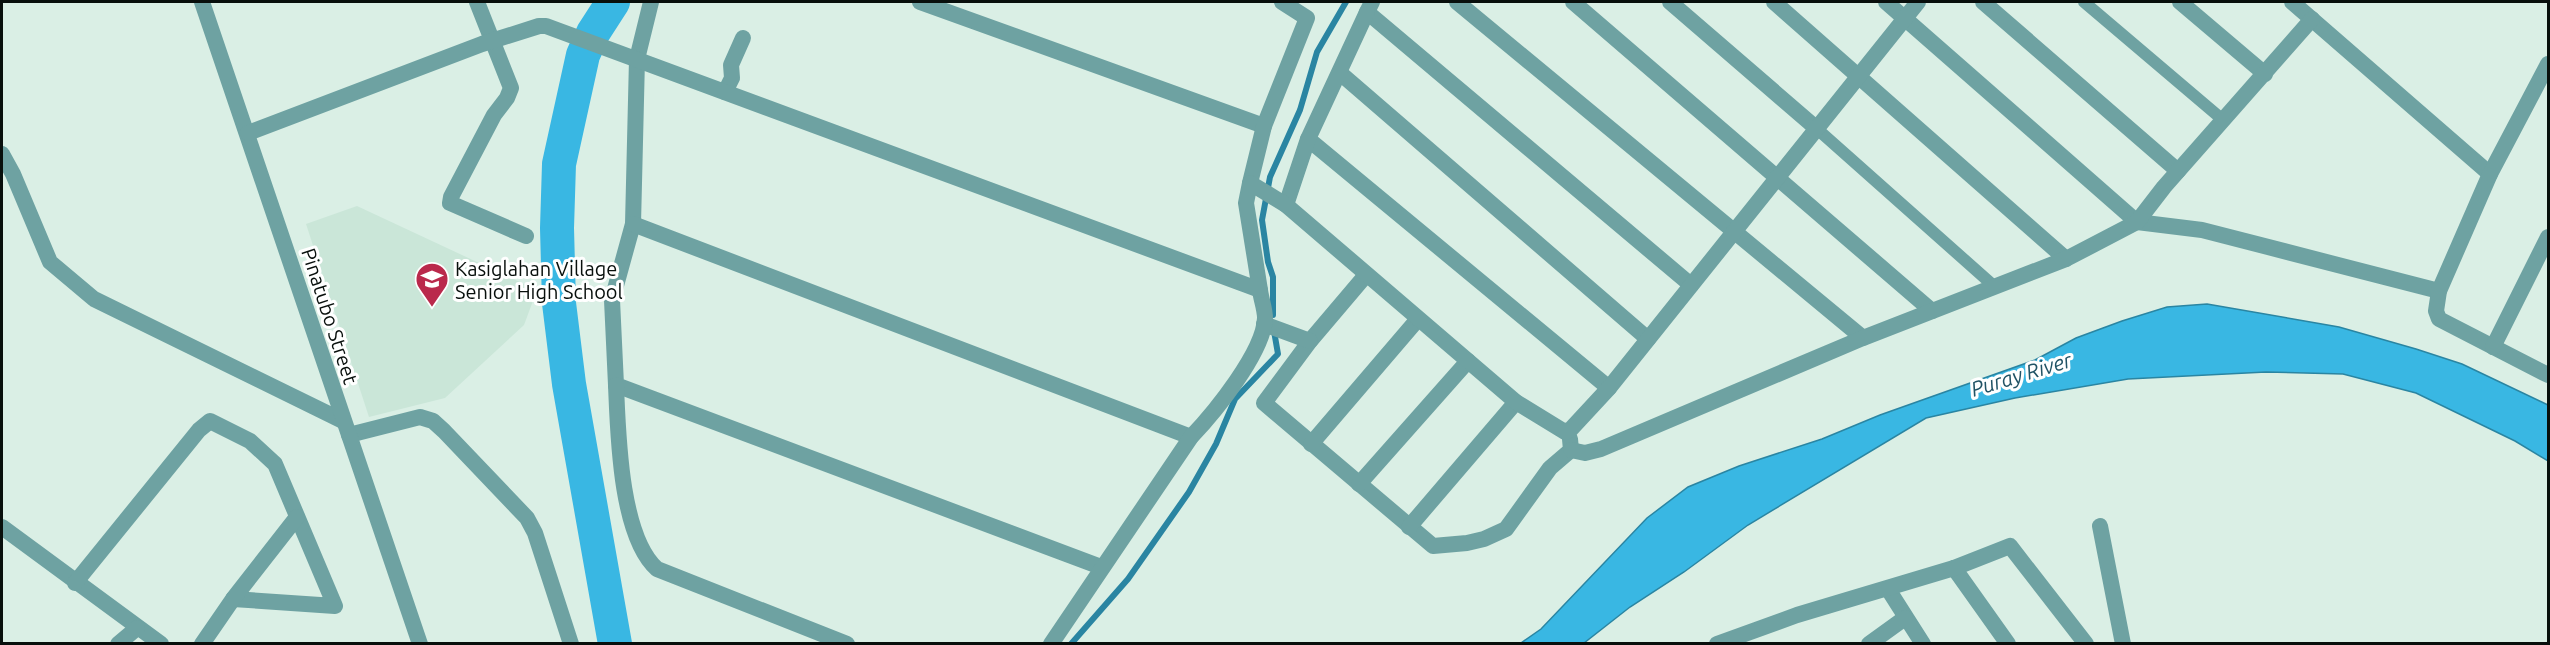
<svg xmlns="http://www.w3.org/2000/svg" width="2550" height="645" font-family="Ubuntu,sans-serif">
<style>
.built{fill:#cae6d8}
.water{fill:#39b7e3;stroke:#2a85a2;stroke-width:1.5}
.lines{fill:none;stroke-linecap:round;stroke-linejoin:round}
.stream{stroke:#2a85a2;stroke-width:6}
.river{stroke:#39b7e3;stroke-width:34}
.pedestrian{stroke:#6ea2a2;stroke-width:12}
.minor{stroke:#6ea2a2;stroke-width:16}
.tertiary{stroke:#6ea2a2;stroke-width:16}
.labels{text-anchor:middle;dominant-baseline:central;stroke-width:6;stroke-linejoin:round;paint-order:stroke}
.poi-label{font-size:20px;fill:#080f0c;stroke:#fff;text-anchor:start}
.street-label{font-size:20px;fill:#080f0c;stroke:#fff}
.water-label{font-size:21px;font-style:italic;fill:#215365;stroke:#fff}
</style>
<rect width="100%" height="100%" fill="#daefe5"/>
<polygon class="built" points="357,206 537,290 524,325 445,398 369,417 306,224"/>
<polygon class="water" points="2207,304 2339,327 2416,349 2462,364 2548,405 2548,461 2515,441 2416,393 2343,374 2266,372 2128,379 2015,398 1926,418 1748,525 1684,572 1630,607 1584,643 1521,643 1541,629 1647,518 1688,487 1739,466 1822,439 1880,415 2035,360 2076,338 2122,321 2167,307"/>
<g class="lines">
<g class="stream">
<polyline points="1273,315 1273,277 1268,262 1262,220 1270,177 1300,110 1317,52 1346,2"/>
<polyline points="1071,644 1128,579 1189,492 1216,444 1235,399 1278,354 1274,331"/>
</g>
<polyline class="river" points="613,2 593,33 583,55 559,164 557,228 559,303 569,384 615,644"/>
<g class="pedestrian">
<polyline points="2084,2 2223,120"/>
<polyline points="1816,128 1995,287"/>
</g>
<g class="minor">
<polyline points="477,2 511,88 507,98 494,115 451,197 450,203 526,236"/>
<polyline points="651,2 637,59 633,224 612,300 616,385 1101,567"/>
<polyline points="920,2 1264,126"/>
<polyline points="1372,2 1367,12 1691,285"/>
<polyline points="1457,2 1863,338"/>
<polyline points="1573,2 1932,311"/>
<polyline points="1670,2 1816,128"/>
<polyline points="1774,2 2066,259"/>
<polyline points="1886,2 2137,222 2202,230 2439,291"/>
<polyline points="1983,2 2178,171"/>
<polyline points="2180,2 2265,74"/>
<polyline points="2292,2 2490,174"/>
<polyline points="2548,64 2490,174 2439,291 2436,311 2439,319 2548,375"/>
<polyline points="1340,73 1648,339"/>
<polyline points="725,92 732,78 731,65 743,38"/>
<polyline points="1308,139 1609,388"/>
<polyline points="2,154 13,174 50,262 94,299 343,421"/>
<polyline points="1250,183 1264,126 1307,18 1282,2"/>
<polyline points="1286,205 1308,139 1367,12"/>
<polyline points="633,224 1191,437"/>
<polyline points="1366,275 1310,341 1264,403 1433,546 1467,543 1484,539 1506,529 1550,468 1571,450 1570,439"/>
<polyline points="1264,324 1310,341"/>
<polyline points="2493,347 2548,237"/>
<path d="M 616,385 C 618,433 620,536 657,569 L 847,644"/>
<polyline points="349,435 420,417 433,421 444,431 527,518 535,533 571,644"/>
<polyline points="1311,444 1418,319"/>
<polyline points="1571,450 1585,453 1601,449 1863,338 2066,259 2137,222 2164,187 2312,19"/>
<polyline points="1359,484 1468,361"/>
<polyline points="2100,526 2123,644"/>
<polyline points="2,527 161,644"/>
<polyline points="1409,527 1516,402"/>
<polyline points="1954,568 2008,644"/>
<polyline points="75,583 199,430 210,421 250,441 275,464 335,606 233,599"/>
<polyline points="1888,589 1923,644"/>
<polyline points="118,644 137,628"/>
<polyline points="202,644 233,599 297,517"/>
<path d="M 1051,644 L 1191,437 C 1214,413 1264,352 1265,318 C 1265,309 1261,299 1260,290"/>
<polyline points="1717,644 1797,615 1954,568 2010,546 2086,644"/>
<polyline points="1869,644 1905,618"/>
</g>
<g class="tertiary">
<polyline points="202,2 420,644"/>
<polyline points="248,133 482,44 539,26 546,26 1260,290 1246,203 1250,183 1286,205 1516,402 1565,432 1571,429 1609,388 1918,2"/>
</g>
</g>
<defs>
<g id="school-pin" transform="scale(1.725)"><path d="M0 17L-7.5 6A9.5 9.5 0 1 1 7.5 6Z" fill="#ba294c" stroke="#fff"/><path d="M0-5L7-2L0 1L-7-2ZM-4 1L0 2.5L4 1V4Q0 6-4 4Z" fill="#fff"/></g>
</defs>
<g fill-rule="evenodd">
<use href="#school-pin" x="432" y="279"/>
</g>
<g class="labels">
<g class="poi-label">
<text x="455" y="268">Kasiglahan Village<tspan x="455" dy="23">Senior High School</tspan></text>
</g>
<g class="street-label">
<text transform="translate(330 316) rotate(72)">Pinatubo Street</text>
</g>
<g class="water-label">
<text transform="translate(2021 374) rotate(-17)">Puray River</text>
</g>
</g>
<rect width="2550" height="645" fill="none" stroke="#080f0c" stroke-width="6"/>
</svg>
